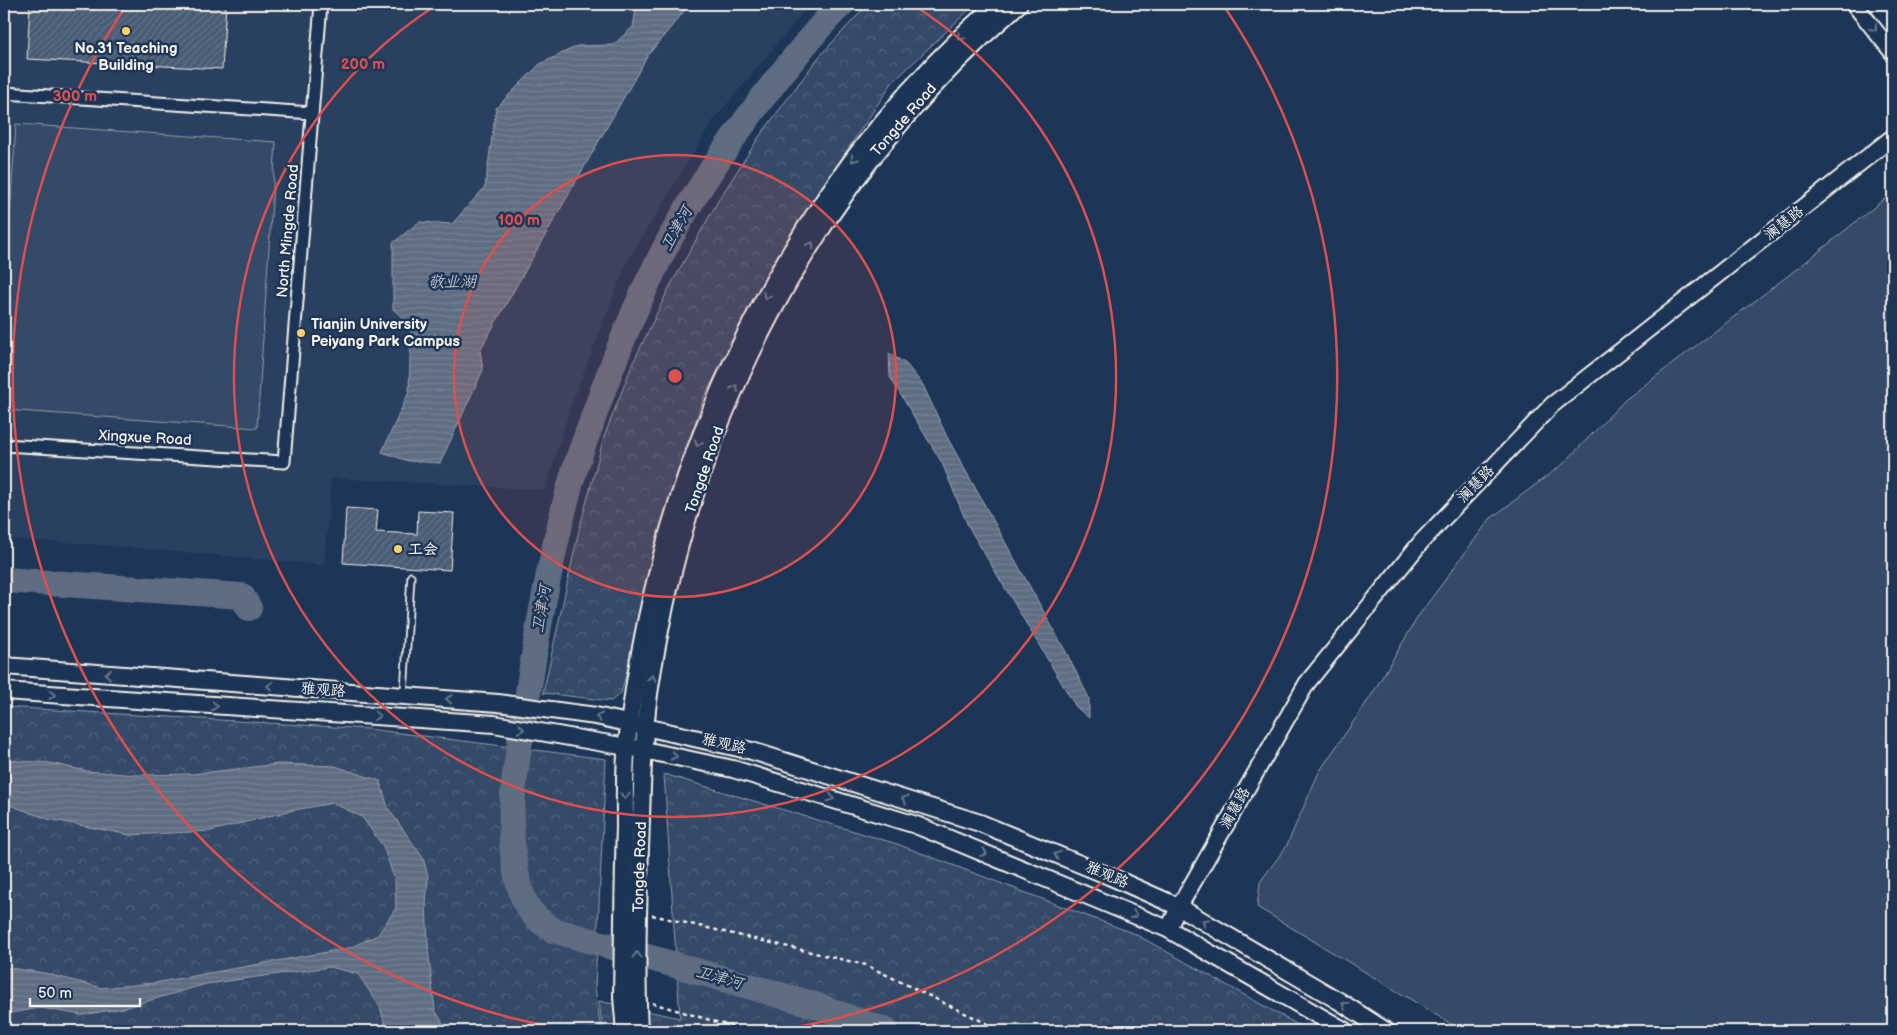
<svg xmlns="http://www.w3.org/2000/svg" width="1897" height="1035" font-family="'Balsamiq Sans','LXGW WenKai TC',sans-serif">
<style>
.built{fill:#2a4060}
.green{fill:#354a67;stroke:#949ea8}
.forest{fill:url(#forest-crowns);stroke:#949ea8}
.water{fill:url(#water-rules);stroke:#9aa2ab}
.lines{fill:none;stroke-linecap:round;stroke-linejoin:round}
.river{stroke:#5e6d82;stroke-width:26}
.building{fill:url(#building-hatch);stroke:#f4f1e8}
.service-casing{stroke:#f4f1e8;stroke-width:9}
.minor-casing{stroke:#f4f1e8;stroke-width:15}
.tertiary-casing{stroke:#f4f1e8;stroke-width:19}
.secondary-casing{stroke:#f4f1e8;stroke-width:20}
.path{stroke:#f4f1e8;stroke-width:2.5;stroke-dasharray:4 4;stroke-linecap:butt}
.service{stroke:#1d3557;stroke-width:5.5}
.minor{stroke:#1d3557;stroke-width:11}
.tertiary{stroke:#1d3557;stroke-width:15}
.secondary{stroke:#1d3557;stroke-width:16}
.oneway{stroke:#68778a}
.ring{fill:none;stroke:#dc504e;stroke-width:2.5}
.poi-dot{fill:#ffd166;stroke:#1d3557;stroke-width:2}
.labels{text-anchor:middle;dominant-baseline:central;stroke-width:5;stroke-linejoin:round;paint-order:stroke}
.poi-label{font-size:15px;font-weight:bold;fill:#f4f1e8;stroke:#1d3557;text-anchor:start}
.street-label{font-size:15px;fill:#f4f1e8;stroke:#1d3557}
.water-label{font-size:16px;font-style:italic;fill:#c0c3c4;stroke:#1d3557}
.centre{fill:#dc504e;stroke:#1d3557;stroke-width:2.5}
.ring-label{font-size:15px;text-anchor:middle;font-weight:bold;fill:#dc504e;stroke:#1d3557;stroke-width:5;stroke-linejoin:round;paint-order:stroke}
</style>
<defs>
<pattern id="forest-crowns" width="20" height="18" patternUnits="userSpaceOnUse" patternTransform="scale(1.25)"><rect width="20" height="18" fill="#354a67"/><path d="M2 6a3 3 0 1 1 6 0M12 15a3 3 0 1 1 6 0" fill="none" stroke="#53657d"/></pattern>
<pattern id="water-rules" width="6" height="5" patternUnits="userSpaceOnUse" patternTransform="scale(1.25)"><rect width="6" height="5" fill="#5e6d82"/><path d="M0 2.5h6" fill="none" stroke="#768294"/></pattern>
<pattern id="building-hatch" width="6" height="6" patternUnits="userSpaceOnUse" patternTransform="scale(1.25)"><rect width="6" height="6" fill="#485b74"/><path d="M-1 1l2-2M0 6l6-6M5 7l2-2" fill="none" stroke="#637388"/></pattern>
</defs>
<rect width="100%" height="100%" fill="#1d3557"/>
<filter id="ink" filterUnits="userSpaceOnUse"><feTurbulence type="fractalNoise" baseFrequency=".02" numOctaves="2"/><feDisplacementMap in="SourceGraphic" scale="10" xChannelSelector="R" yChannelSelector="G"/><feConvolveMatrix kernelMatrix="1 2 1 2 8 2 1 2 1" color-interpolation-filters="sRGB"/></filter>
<g filter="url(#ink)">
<polygon class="built" points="4,4 810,4 713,121 627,262 571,405 545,490 331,478 324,565 88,544 4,539"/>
<g class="green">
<polygon points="16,124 276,142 257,428 4,410 4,305"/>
<polygon points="1893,192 1893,1031 1463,1031 1257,907 1260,882 1286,847 1319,772 1371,696 1419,615 1490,519 1563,464 1625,400 1802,265"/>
</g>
<g class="forest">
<polygon points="868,4 975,4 892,83 795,228 704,397 655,542 638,631 621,693 611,701 543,693 579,530 604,437 633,363 669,288 718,201 759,137 818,58"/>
<polygon points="4,707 368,729 606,759 595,987 601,1031 4,1031"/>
<polygon points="664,774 897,844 1135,934 1309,1031 603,1031 599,1001 680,1018"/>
</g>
<g class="water">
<polygon points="637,4 690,4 648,55 480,350 483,370 440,463 408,461 382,452 409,392 411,326 393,309 393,243 419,222 452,224 485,187 496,108 540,64 577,46 613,45 633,27"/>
<polygon points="889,353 906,364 923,385 947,437 1066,652 1089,698 1089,718 1076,707 968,526 942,463 890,377"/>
<polygon points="4,760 50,763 86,771 137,775 193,774 279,764 335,766 380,781 388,808 423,858 428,876 426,907 429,959 435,1010 448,1031 387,1031 380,1007 358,974 330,967 206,984 124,1008 82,1015 41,1008 4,1014 4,967 44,973 102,988 154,983 349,948 378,935 396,908 395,880 383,846 362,817 333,803 289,811 211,831 130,835 48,819 4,803"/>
</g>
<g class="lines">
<g class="river">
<path d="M 842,4 C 819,25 801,50 781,74 C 741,125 703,178 672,235 C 639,295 613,360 591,424 C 584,443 576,463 571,482 C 551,553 538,626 527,699 C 517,761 500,835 523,897 C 529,913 539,921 553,930 L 815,1005 L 886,1031"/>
<polyline points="4,580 242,596 249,608"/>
</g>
</g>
<g class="building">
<polygon points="30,4 226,4 222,69 27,59"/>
<polygon points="346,508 378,510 376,532 417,534 418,511 454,513 450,570 343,563"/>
</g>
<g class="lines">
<g class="service-casing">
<polyline id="service" points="404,694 411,576"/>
</g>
<g class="minor-casing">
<g id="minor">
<polyline points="4,93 312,113"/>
<polyline points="4,445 284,462 321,4"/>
</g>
</g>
<g class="tertiary-casing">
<g id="tertiary">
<polyline points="1854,4 1893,53"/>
<polyline points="1876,4 1893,26"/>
<polyline points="1168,929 1179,907 1307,683 1422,541 1552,405 1893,137"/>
</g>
</g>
<g class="secondary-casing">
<g id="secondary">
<polyline points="4,666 498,703 596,716 752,751 980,823 1109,876 1179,907 1339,1001 1386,1031"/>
<polyline points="4,691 494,724 644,750 733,769 916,825 1168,929 1345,1031"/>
<path d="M 625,1031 L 622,997 C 623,940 623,883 625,826 C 625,799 624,770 627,743 C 657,463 784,192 996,4"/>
<path d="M 639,1031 C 636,970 638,909 640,848 C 642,797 642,745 649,694 C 689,422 810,185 1019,4"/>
</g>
</g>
<g class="path">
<polyline points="652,915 866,965 1002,1031"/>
<polyline points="652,1003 747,1031"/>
</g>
<use href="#service" class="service"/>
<use href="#minor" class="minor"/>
<use href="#tertiary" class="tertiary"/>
<use href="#secondary" class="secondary"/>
</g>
<defs><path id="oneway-chevron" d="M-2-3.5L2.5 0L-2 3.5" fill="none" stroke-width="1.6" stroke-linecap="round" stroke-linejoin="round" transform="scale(1.25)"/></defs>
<g class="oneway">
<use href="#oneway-chevron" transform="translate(1874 28) rotate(52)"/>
<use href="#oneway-chevron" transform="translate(960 37) rotate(136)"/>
<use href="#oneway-chevron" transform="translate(854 159) rotate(126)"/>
<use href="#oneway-chevron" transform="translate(811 245) rotate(-58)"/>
<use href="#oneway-chevron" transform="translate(766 296) rotate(117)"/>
<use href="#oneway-chevron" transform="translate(735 388) rotate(-66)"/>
<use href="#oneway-chevron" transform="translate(698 443) rotate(110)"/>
<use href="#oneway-chevron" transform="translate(108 674) rotate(-176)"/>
<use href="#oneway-chevron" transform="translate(652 678) rotate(-80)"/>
<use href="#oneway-chevron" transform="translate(270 686) rotate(-176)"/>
<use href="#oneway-chevron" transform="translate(52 695) rotate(4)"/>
<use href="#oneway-chevron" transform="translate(449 699) rotate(-176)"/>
<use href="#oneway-chevron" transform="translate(215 706) rotate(4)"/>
<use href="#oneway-chevron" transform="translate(377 716) rotate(4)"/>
<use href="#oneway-chevron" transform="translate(599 717) rotate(-169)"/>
<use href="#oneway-chevron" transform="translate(521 729) rotate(10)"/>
<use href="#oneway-chevron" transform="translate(674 756) rotate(12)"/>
<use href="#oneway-chevron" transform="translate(625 796) rotate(91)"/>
<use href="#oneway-chevron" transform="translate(831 798) rotate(18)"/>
<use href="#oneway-chevron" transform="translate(905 799) rotate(-162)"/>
<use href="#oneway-chevron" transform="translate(984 853) rotate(23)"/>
<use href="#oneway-chevron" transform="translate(1057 855) rotate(-158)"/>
<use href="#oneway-chevron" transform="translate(1134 915) rotate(23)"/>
<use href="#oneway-chevron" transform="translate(1205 922) rotate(-149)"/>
<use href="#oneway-chevron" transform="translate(637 955) rotate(-90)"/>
<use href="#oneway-chevron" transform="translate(1345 1005) rotate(-147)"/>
</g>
</g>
<circle cx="675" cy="376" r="221" fill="#dc504e" fill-opacity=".12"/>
<g class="ring">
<circle cx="675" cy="376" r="221"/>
<path d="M912 4A441 441 0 1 1 438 4"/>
<path d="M577 1031A662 662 0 0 1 126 6M1224 6A662 662 0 0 1 773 1031"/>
</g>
<g class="poi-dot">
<circle cx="126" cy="31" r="5"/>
<circle cx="301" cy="333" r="5"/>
<circle cx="398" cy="549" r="5"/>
</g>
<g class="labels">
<g class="poi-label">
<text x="126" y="48" text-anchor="middle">No.31 Teaching<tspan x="126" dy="17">Building</tspan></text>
<text x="311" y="324">Tianjin University<tspan x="311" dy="17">Peiyang Park Campus</tspan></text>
<text x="408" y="549">工会</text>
</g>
<g class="street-label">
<text transform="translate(904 120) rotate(-49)">Tongde Road</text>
<text transform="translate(1784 223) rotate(-38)">澜慧路</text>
<text transform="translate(288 231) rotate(-85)">North Mingde Road</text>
<text transform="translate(145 438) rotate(3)">Xingxue Road</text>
<text transform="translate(705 470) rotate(-71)">Tongde Road</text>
<text transform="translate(1476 484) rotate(-46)">澜慧路</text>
<text transform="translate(323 690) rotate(4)">雅观路</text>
<text transform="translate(724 744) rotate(13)">雅观路</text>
<text transform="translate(1235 808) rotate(-60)">澜慧路</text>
<text transform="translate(640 867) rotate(-88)">Tongde Road</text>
<text transform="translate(1107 875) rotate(23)">雅观路</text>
</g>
<g class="water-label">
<text transform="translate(677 229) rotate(-61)">卫津河</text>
<text x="452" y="282">敬业湖</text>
<text transform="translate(542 609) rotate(-80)">卫津河</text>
<text transform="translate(719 978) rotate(16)">卫津河</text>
</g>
</g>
<circle cx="675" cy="376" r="8" class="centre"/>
<g class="ring-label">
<text x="363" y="69">200 m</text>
<text x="75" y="101">300 m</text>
<text x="519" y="225">100 m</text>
</g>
<rect width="1897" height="1035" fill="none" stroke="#1d3557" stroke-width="20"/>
<rect x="10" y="10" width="1877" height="1015" fill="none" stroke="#f4f1e8" stroke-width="2" filter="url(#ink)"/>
<path d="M30 998v8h110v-8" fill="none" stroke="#f4f1e8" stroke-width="2.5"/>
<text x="38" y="998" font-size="15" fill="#f4f1e8" stroke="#1d3557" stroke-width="4" paint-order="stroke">50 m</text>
</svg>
